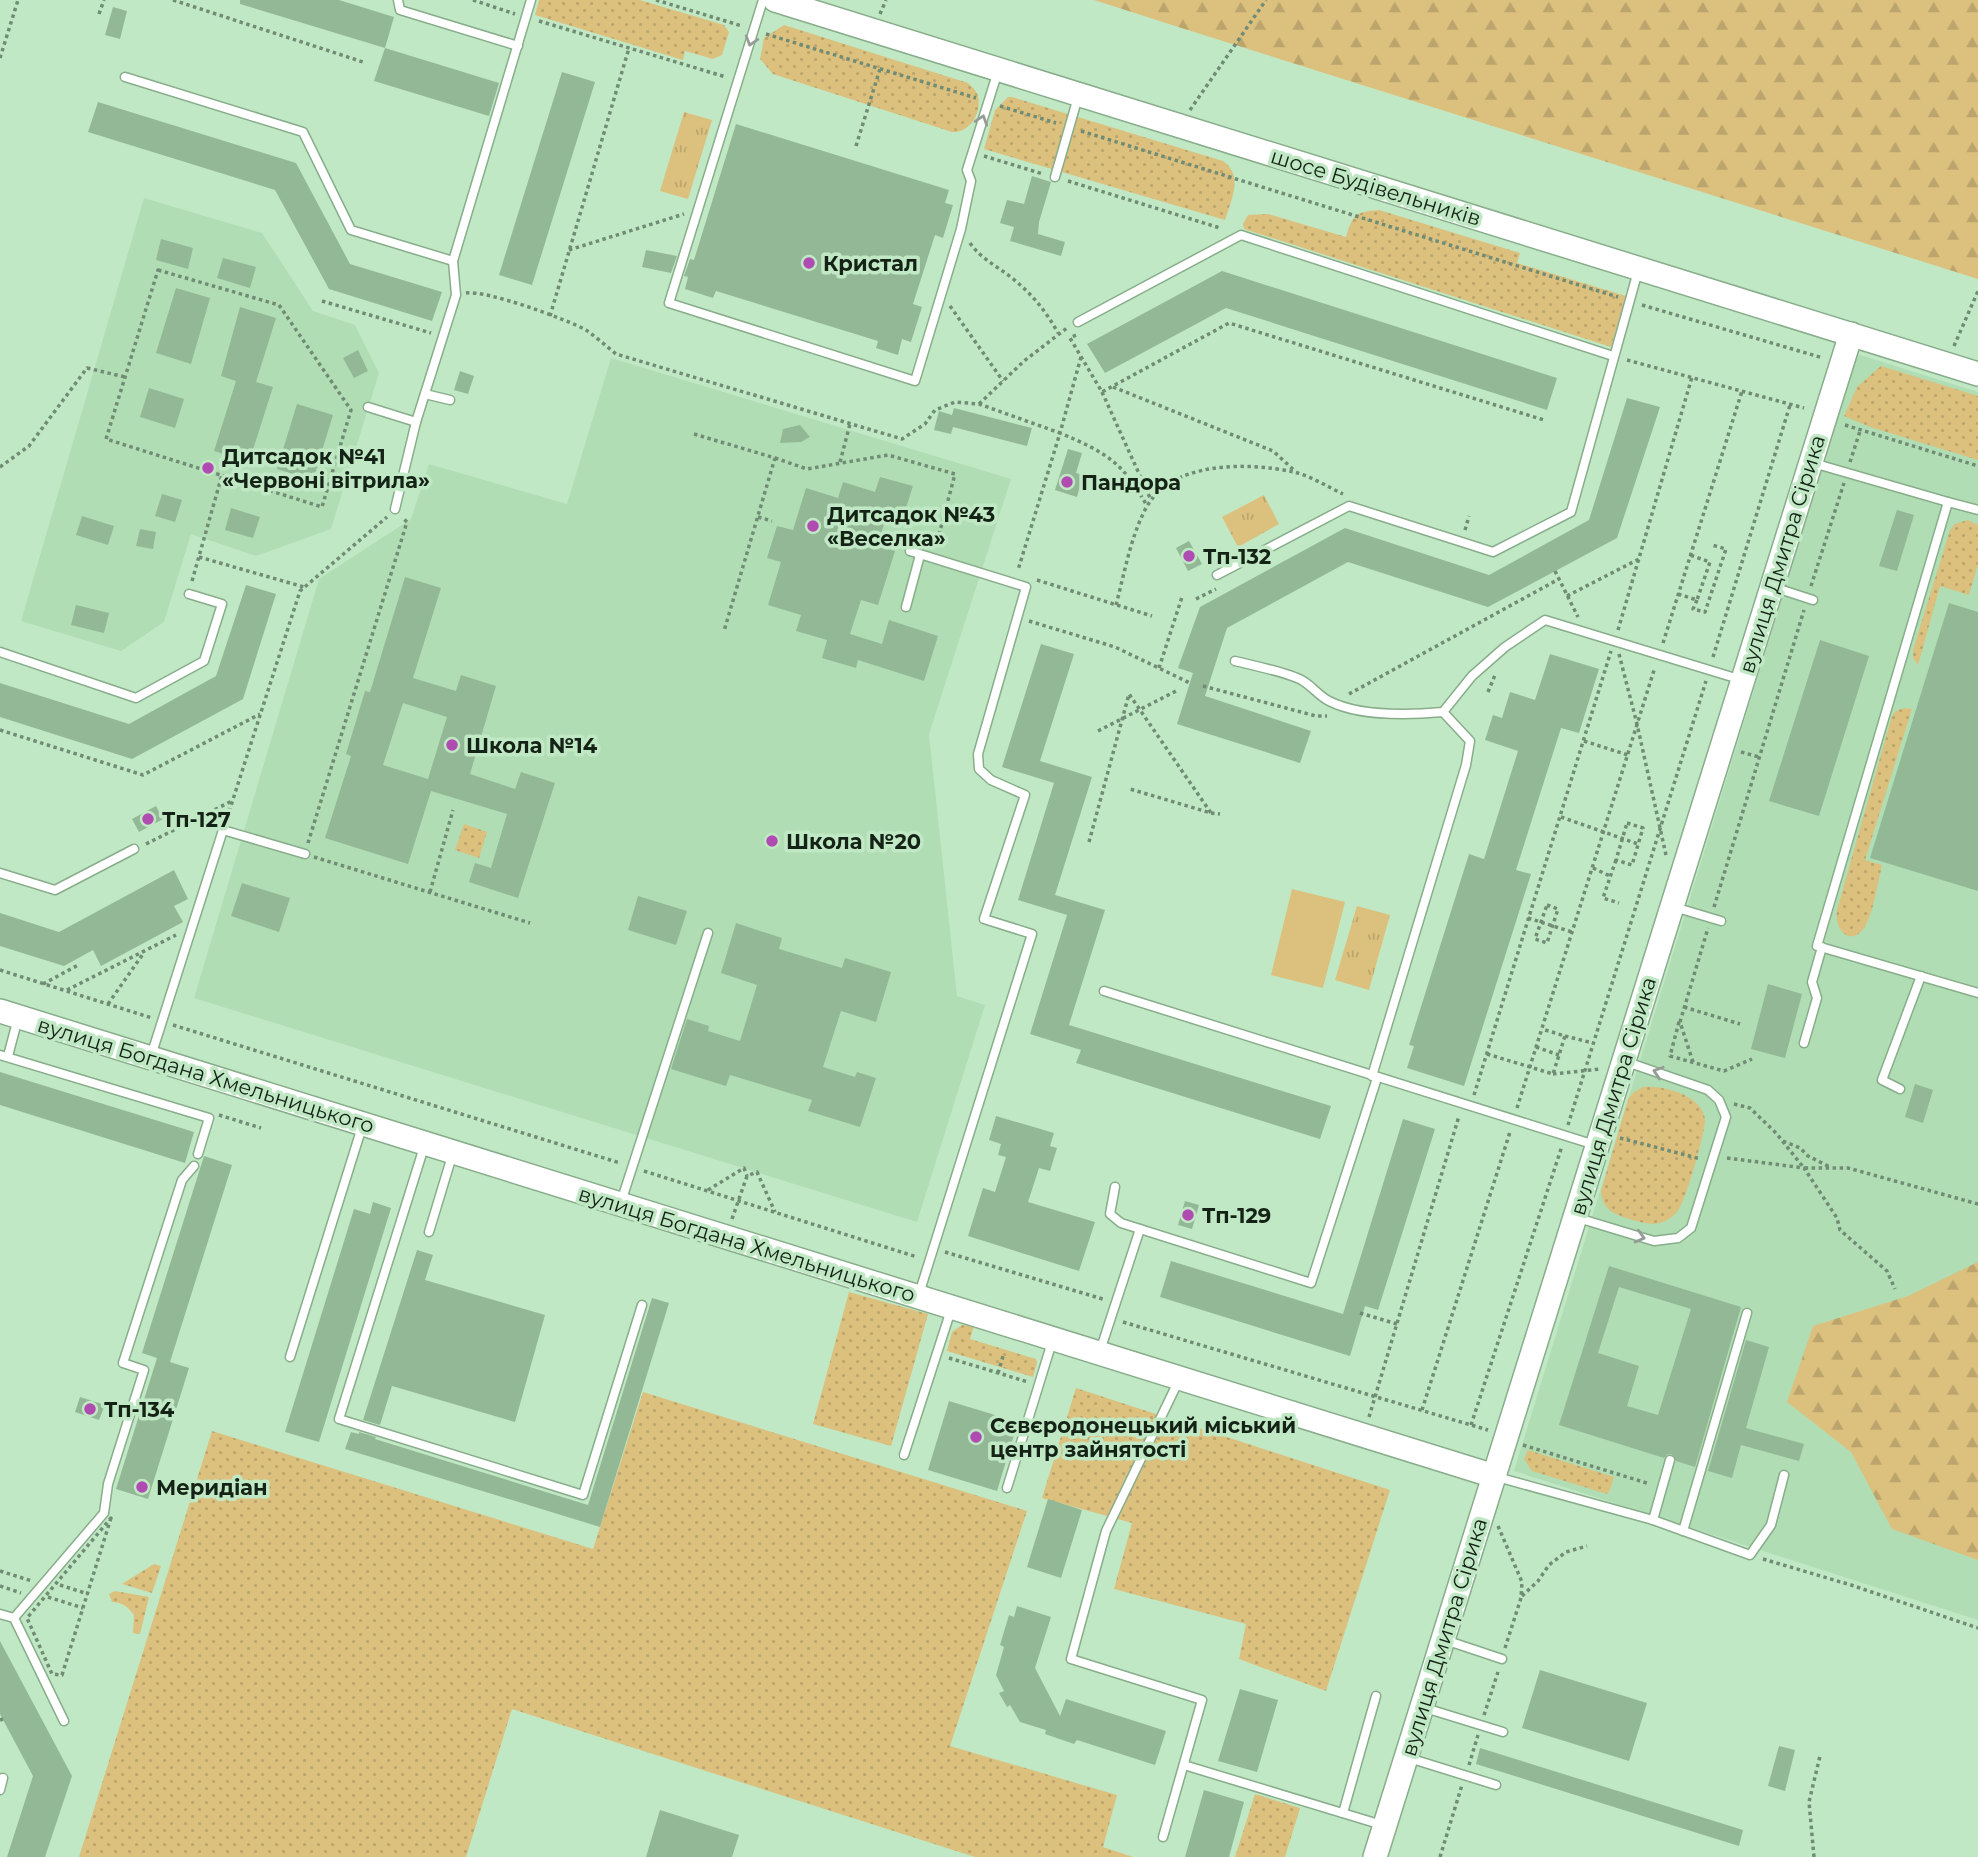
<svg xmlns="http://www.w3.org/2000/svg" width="1978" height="1857" font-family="Montserrat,sans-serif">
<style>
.built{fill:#b0ddb4}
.grass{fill:url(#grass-dots)}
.forest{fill:url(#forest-firs)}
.park{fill:url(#park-tufts)}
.pitch{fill:#dcc07e}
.building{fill:#93b896;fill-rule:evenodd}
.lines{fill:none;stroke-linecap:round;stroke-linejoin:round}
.lane-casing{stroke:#88ad8b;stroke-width:11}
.secondary-casing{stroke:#88ad8b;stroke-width:26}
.path{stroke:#718c74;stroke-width:3.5;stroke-dasharray:3.5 3.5;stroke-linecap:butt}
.lane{stroke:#fff;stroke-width:8}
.secondary{stroke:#fff;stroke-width:23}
.oneway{stroke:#959c96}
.poi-dot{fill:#b04cb1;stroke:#c1e8c5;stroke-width:2.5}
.labels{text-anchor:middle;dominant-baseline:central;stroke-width:7;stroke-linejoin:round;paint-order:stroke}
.street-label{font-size:21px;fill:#142316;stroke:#c1e8c5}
.poi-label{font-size:21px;font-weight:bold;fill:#142316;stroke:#c1e8c5;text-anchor:start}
</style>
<defs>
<pattern id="grass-dots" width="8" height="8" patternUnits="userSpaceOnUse" patternTransform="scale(1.75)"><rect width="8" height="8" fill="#dcc07e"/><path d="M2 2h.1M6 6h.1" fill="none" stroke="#bca56c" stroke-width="1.8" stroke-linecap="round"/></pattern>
<pattern id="forest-firs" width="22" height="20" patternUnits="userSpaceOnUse" patternTransform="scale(1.75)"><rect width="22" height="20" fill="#dcc07e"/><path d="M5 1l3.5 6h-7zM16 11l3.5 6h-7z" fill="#bca56c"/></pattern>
<pattern id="park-tufts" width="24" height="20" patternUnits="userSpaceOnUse" patternTransform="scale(1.75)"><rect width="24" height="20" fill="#dcc07e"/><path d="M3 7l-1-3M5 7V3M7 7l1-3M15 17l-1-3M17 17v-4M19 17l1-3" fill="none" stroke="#bca56c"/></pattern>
</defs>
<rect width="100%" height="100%" fill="#c1e8c5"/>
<g class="built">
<polygon points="144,198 262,233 313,311 355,325 379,373 331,529 256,556 191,534 164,622 121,651 21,621"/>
<polygon points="1857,354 1978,392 1978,1620 1514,1471"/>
<polygon points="611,358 1011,479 929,734 957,996 985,1005 917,1222 194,998 319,579 411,519 429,464 567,504"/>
</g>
<g class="grass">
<polygon points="539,0 640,0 724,25 729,32 722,55 713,59 685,51 683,60 535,15"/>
<path d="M 784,25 L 968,83 C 972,87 977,91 978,96 C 982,114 969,133 952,132 L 773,74 L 760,59 L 764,38 Z"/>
<path d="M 1008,97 L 1012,97 L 1223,161 C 1244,175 1231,201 1225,220 L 984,149 L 995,110 Z"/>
<path d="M 1379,210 L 1520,253 L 1517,263 L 1626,296 L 1611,347 L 1244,229 L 1243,224 L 1248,215 L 1268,214 L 1346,237 C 1353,215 1354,212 1379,210 Z"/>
<polygon points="1881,366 1978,396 1978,460 1870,427 1844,416 1857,387"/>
<polygon points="1968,520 1978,525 1978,564 1969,595 1940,586 1918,665 1913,658 1913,650 1950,530 1955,524"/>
<path d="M 1904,708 L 1912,709 L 1865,860 L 1882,865 L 1881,870 C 1877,886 1873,915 1864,928 C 1851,947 1834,930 1837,910 L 1892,716 L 1896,711 Z"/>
<polygon points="464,824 487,832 479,858 455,850"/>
<path d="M 1643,1087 C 1663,1085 1702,1095 1705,1119 C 1706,1130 1687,1196 1680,1207 C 1677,1214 1668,1221 1660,1223 C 1649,1226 1633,1220 1623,1217 C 1609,1212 1602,1206 1601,1191 L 1628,1099 L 1634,1092 Z"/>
<polygon points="849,1292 928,1314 891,1446 813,1424"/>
<polygon points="962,1325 974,1326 970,1339 1036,1359 1037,1363 1033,1377 947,1351 952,1332"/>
<polygon points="1076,1388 1390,1490 1326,1691 1239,1659 1246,1624 1114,1589 1132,1523 1042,1498"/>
<polygon points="643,1392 1027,1511 950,1746 1117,1795 1103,1847 1133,1857 975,1857 512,1709 466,1857 79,1857 212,1431 593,1549"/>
<polygon points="1528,1450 1614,1477 1610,1490 1607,1494 1532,1471 1524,1459"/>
<polygon points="154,1564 161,1566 152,1593 122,1584"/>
<path d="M 115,1591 L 149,1597 L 140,1634 L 133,1633 L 134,1615 C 128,1607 122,1602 112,1602 L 109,1594 Z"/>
<polygon points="1255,1794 1300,1808 1285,1857 1235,1857"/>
</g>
<g class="forest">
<polygon points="1094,0 1978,0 1978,279 1194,32"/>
<polygon points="1978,1262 1978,1560 1892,1529 1851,1452 1787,1402 1813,1326 1908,1296"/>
</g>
<g class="park">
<polygon points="684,112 712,120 688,199 660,191"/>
<polygon points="1264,495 1279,524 1238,547 1222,517"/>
<polygon points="1357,906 1390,915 1369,990 1335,980"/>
</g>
<polygon class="pitch" points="1292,889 1345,902 1323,988 1271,975"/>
<g class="building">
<polygon points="240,0 339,0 394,17 385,48 240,4"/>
<polygon points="113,7 127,11 120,39 105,35"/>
<polygon points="385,48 499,83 489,116 374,81"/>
<polygon points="562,72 595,82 532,285 499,275"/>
<polygon points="98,102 296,163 350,264 442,292 432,321 329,289 275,190 88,132"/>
<polygon points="736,124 949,190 945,203 953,205 943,238 935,235 913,304 922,307 911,342 902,339 898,355 876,348 878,341 716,291 713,298 685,289 688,277 684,276 690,259 694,260"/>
<polygon points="1032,176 1051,182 1039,222 1038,234 1065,242 1061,256 1010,241 1014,227 1000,223 1007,200 1024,204"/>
<polygon points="161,239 193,248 188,269 156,260"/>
<polygon points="646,250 677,256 671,273 642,267"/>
<polygon points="223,258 256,267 250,288 217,278"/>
<polygon points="1222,271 1557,378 1547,410 1226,308 1105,373 1087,344"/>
<polygon points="176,288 210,298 191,364 156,353"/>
<polygon points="240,307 276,318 256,382 273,387 249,462 214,451 236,381 221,376"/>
<polygon points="358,350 368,371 354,378 343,358"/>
<polygon points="460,371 474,376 468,394 454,390"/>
<polygon points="149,388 184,399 175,428 140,417"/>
<polygon points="1627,398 1660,407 1617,538 1488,607 1348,562 1227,628 1205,696 1311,731 1300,763 1177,724 1193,673 1178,668 1200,607 1345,528 1489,575 1589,520"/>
<polygon points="297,404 333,415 313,480 277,469"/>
<polygon points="954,408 1032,428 1027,446 953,427 951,434 934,430 939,411 952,415"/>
<polygon points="800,425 810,437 801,442 780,443 783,429"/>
<polygon points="1068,449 1082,453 1076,473 1083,475 1077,497 1055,490"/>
<polygon points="880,477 913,486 902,520 887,515 877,546 895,551 878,605 861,600 850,634 882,644 889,620 938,636 924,681 858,660 856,668 822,658 827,640 796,631 801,615 768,605 781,562 767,558 777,526 793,530 806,488 838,498 843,482 875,492"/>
<polygon points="162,494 182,500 175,522 155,516"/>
<polygon points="231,508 260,517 253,538 225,530"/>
<polygon points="1897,510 1914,515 1897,571 1879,566"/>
<polygon points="82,516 114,526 108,545 76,535"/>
<polygon points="140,529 156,532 153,549 136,546"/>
<polygon points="1189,541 1202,564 1188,571 1176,548"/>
<path d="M 405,577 L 441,588 L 413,678 L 456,691 L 461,675 L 496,686 L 470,774 L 515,789 L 521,772 L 555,783 L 518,898 L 469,882 L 475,863 L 491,868 L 507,814 L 431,791 L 408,864 L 325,838 L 351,756 L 346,754 L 356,721 L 365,691 L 370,692 ZM 403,703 L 447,717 L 428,779 L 383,765 Z"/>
<polygon points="246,585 276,594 243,699 132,759 0,717 0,683 129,724 216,676"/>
<polygon points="1949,603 1978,612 1978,891 1870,858"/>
<polygon points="76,605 109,613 104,633 71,625"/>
<polygon points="1820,640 1869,656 1819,816 1769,801"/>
<polygon points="1041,644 1074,654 1040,761 1092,777 1055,895 1105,910 1069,1025 1331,1106 1320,1139 1076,1063 1081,1050 1030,1034 1067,915 1018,900 1054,783 1002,767"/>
<polygon points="1550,654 1599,669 1579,733 1561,728 1516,870 1531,874 1464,1086 1407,1068 1414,1046 1409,1045 1469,854 1484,859 1518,751 1485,740 1493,715 1502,718 1510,692 1535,700"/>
<polygon points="156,806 163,819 139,832 132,819"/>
<polygon points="174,870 188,899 174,906 183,922 101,966 93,950 64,966 0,946 0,913 59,932"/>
<polygon points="242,883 290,898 279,932 231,916"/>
<polygon points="638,896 687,911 676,945 628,930"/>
<polygon points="736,923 782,938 779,949 842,968 845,958 891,972 876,1022 841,1011 823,1067 855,1077 857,1072 876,1078 860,1127 808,1111 812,1100 730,1075 726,1086 671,1069 687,1019 709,1026 708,1031 740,1041 757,985 721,973"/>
<polygon points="1768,984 1802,994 1785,1058 1751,1049"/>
<polygon points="0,1072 194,1132 185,1163 0,1105"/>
<polygon points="1915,1084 1933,1090 1923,1123 1905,1117"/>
<polygon points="996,1116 1054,1133 1050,1146 1057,1148 1050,1171 1039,1168 1028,1202 1095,1222 1079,1271 968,1236 983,1188 995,1192 1006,1157 998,1155 1001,1144 989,1140"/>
<polygon points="1403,1119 1435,1129 1378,1310 1365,1306 1350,1356 1160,1297 1171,1261 1343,1314"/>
<polygon points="204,1156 232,1165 170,1362 189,1368 148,1499 116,1489 157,1358 142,1353"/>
<polygon points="1185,1201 1199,1205 1192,1229 1178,1225"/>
<polygon points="373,1202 391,1208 319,1442 285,1432 354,1209 370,1214"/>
<polygon points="417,1250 433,1255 425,1280 545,1315 515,1422 392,1386 380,1425 363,1420"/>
<path d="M 1609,1266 L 1741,1307 L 1695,1467 L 1676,1461 L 1672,1454 L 1668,1454 L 1664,1458 L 1559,1425 ZM 1619,1287 L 1691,1309 L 1658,1415 L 1627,1406 L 1639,1366 L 1598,1353 Z"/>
<polygon points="652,1298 669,1303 600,1527 345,1449 351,1432 359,1434 359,1432 376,1437 375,1439 588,1505"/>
<polygon points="1746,1340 1769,1347 1746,1428 1804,1444 1799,1461 1741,1445 1732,1478 1708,1471"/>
<polygon points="80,1397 105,1405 99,1420 75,1412"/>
<polygon points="949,1401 1018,1422 997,1491 928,1470"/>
<polygon points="1048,1499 1082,1510 1061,1578 1027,1567"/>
<polygon points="1017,1606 1051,1617 1035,1668 1060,1716 1066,1699 1166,1731 1155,1765 1077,1740 1074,1744 1045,1734 1046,1730 1020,1722 1010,1705 1007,1707 999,1693 1004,1691 996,1675 1004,1647 1000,1645 1009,1615 1014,1617"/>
<polygon points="0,1641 72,1776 45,1857 7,1857 33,1776 0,1714"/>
<polygon points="1540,1670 1647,1703 1629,1761 1522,1728"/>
<polygon points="1240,1689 1278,1700 1257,1772 1218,1761"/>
<polygon points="1779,1746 1795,1750 1785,1791 1768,1786"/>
<polygon points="1480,1748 1743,1830 1739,1846 1476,1764"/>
<polygon points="1204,1790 1244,1802 1229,1857 1185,1857"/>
<polygon points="660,1810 739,1835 732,1857 646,1857"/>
</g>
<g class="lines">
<g class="lane-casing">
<g id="lane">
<polyline points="398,0 400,10 518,46"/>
<polyline points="763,0 669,303 915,381 961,229 971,181 967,170 998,71"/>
<polyline points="125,77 303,132 351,230 453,261 531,0"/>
<polyline points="1055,177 1078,97"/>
<polyline points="1078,322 1241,235 1613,356"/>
<polyline points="425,394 450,400"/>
<polyline points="368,407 416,422"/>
<polyline points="1813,463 1948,502 1817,946 1978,993"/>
<polyline points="1948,502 1978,510"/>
<polyline points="395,509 416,422 456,295 453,261"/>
<polyline points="910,551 1026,587 978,754 979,769 991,780 1025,795 984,919 1032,934 919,1294"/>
<polyline points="1217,575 1349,506 1493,552 1571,512 1638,271"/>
<polyline points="1773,587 1813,600"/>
<polyline points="906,607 920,555"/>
<polyline points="0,652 136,698 204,661 222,604 189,594"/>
<path d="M 1235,661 C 1251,665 1291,673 1303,681 C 1313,687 1319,696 1329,701 C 1360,717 1409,715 1443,712 L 1472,676 L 1505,647 L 1545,620 L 1742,680"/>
<polyline points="0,873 55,890 134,849"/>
<polyline points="1674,907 1721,921"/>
<polyline points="1104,991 1595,1145"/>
<polyline points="1804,1043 1817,998 1812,982 1822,947"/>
<polyline points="0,1055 209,1118 198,1154"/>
<polyline points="8,1056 18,1018"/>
<polyline points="151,1056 223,830 305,854"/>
<polyline points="1372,1076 1466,765 1470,741 1443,712"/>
<polyline points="1900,1089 1882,1080 1921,976"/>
<polyline points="424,1147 339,1419 583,1495 642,1305"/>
<polyline points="1115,1187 1110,1214 1121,1223 1140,1229"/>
<polyline points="621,1202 708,933"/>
<polyline points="1578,1218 1654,1241 1678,1238 1691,1228 1726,1117 1719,1100 1708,1090 1624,1061"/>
<polyline points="429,1232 452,1156"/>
<polyline points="1100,1351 1140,1229 1311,1283 1377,1078"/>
<polyline points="290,1357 362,1127"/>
<polyline points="904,1455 951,1310"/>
<polyline points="1497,1477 1653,1520 1750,1555 1771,1525 1784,1475"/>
<polyline points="1007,1488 1052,1342"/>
<polyline points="1653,1520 1670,1460"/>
<polyline points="1683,1531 1747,1313"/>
<polyline points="0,1614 14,1618 64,1721"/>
<polyline points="14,1618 104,1513 108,1484 144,1370 123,1363 182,1180 194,1166"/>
<polyline points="1445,1640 1502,1659"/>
<polyline points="1425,1708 1503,1732"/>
<polyline points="1409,1758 1496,1785"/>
<polyline points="1184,1765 1382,1825"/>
<polyline points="0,1790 3,1778"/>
<polyline points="1343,1813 1376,1696"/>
<polyline points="1163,1837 1202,1700 1071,1659 1106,1531 1178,1382"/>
</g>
</g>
<g class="secondary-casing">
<g id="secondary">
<polyline points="775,0 1978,374"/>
<polyline points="0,1011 1494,1476"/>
<polyline points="1375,1857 1851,334"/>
</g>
</g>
<g class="path">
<polyline points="173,0 363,62"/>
<polyline points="473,0 515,14"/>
<polyline points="656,0 742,26"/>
<polyline points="99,14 104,0"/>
<polyline points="880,14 886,0"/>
<polyline points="539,21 726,77"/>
<polyline points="766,34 976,98"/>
<polyline points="0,58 18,0"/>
<polyline points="1000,106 1056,123"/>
<polyline points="1190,110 1266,0"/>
<polyline points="1081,131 1618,297"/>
<polyline points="856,146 880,69"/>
<polyline points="984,156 1043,174"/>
<polyline points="1068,181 1220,228"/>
<path d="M 970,243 C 981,259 997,266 1012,278 C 1032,294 1046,311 1058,333"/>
<polyline points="569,250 684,214"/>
<polygon points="158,270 279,305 351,410 322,507 106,439"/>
<path d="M 466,293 C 487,290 566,319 586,330 C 596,337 606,346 616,354 L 902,439 L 925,424 L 935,410 L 955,402 L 979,404 L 1060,433 L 1018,570"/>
<polyline points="322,301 431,333"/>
<polyline points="1642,305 1823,358"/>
<polyline points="950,306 1003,381"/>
<polyline points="550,316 629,48"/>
<polyline points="1076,335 1070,338 1102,392 1229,323 1544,420"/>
<polyline points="1954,346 1978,291"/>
<path d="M 1081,357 L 1060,433 C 1105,452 1123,462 1147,506"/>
<polyline points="1627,360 1804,408"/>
<polyline points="1113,387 1273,451 1295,471"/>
<polyline points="1102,392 1151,500"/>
<polyline points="979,404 1024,361 1067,328"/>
<polyline points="1845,425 1978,466"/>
<polyline points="694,434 775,458 724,631"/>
<polyline points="775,458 807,469 888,455 955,474 936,546"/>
<polyline points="840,462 850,424"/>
<polyline points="1850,462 1860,431"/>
<polyline points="0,467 29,446 87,368 125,377"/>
<polyline points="758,517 772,521"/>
<polyline points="1465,530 1469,516"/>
<polyline points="199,557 304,587"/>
<polyline points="1555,571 1578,617"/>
<polyline points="1037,580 1152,616"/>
<polyline points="192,581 222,475"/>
<polyline points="1811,586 1844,483"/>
<polyline points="1678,594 1697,600 1710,562 1690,555"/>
<polyline points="1567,596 1639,559"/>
<polyline points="1196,599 1216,589"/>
<polyline points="1697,600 1693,609 1705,612 1726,549 1712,545"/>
<path d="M 1116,605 C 1124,575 1130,540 1144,512 C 1168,460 1247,462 1294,472 C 1311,476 1328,487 1343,494"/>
<polyline points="1029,621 1115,647 1190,683"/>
<polyline points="1618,630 1692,377"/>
<polyline points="1663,643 1742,391"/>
<polyline points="1619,654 1637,724 1666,855"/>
<polyline points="1713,657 1790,405"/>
<polyline points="1159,668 1182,597"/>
<polyline points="1203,686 1316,716 1327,716"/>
<polyline points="1488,692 1495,675"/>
<polyline points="1349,694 1559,579"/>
<polyline points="0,730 143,775 260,714"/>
<polyline points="1098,731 1178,690"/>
<polyline points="1584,741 1628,755"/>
<polyline points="1741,752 1759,757"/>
<polyline points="1211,813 1220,814"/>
<polyline points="1561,817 1638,844"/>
<polyline points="227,818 300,591 387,517"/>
<polygon points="1627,823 1643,828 1632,865 1616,860"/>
<polyline points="1089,842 1129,694 1211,813 1130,789"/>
<polyline points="308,843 407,522 402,517"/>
<polyline points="146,844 232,801"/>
<polyline points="314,857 530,923"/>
<polyline points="1616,860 1603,898 1619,903"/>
<polyline points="1593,868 1610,876"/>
<polyline points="430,892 453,810"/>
<polygon points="1547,905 1558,909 1547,943 1535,939"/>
<polyline points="1714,907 1804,610"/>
<polyline points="1528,918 1572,932"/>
<polyline points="0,970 152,1018"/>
<polyline points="43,984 80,964"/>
<polyline points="67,990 176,935"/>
<polyline points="108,1004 143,954"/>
<polyline points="1684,1007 1740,1024"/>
<polyline points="1679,1022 1670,1056 1724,1071 1752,1059"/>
<polyline points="173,1025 620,1163"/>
<polyline points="1565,1036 1593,1043"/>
<polyline points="1536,1047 1559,1055"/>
<polyline points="1487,1054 1553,1074 1565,1036 1542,1029"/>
<polyline points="1693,1062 1680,1022 1708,928"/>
<polyline points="1553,1074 1600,1069"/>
<polyline points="1474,1095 1611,651"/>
<polyline points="1734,1104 1750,1108 1776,1133 1804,1168 1848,1168 1978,1204"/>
<polyline points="1517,1108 1655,667"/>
<polyline points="219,1115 261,1128"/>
<polyline points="1568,1125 1706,681"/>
<polyline points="1620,1138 1701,1159"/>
<polyline points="1783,1141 1800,1148 1808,1156 1830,1167"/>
<polyline points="1727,1158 1804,1168 1837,1218 1840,1230 1887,1271 1895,1289"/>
<polyline points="644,1171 917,1257"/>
<polyline points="708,1190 744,1168 747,1176"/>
<polyline points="732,1219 747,1176 757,1172 775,1212"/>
<polyline points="945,1252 1106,1300"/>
<polyline points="1360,1313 1397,1324"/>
<polyline points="1123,1322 1488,1430"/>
<polyline points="949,1358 1028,1382"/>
<polyline points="998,1373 1004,1353"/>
<polyline points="1422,1410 1510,1132"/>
<polyline points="1369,1417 1459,1116"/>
<polyline points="1471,1425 1562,1146"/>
<polyline points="1523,1445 1650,1484"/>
<polygon points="111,1518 62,1675 52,1674 27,1618"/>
<polyline points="1498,1526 1522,1582 1521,1598 1505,1648"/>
<polyline points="1763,1559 1851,1585 1978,1628"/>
<polyline points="0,1571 32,1581"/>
<polyline points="60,1585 88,1594"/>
<polyline points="0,1586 21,1593"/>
<polyline points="1522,1596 1538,1581 1549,1565 1566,1552 1587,1546"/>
<polyline points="48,1597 83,1608"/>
<polyline points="1484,1715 1498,1672"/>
<polyline points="0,1720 3,1719"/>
<polyline points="1469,1765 1478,1735"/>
<polyline points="1440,1857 1462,1785"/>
<polyline points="1814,1857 1809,1802 1820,1756"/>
</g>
<use href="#lane" class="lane"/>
<use href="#secondary" class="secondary"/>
</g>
<defs><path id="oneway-chevron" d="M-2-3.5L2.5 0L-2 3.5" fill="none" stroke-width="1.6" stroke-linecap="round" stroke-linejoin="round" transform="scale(1.75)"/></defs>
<g class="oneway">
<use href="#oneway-chevron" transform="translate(751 41) rotate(107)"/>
<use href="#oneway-chevron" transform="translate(982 120) rotate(-72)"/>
<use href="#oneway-chevron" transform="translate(1658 1072) rotate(-162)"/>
<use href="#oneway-chevron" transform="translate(1640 1237) rotate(15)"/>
</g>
<g class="poi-dot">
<circle cx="809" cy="263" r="7"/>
<circle cx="208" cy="468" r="7"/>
<circle cx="1067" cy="482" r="7"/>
<circle cx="813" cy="526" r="7"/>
<circle cx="1189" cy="556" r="7"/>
<circle cx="452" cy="745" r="7"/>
<circle cx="148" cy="819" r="7"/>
<circle cx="772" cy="841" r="7"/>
<circle cx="1188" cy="1215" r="7"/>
<circle cx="90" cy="1409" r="7"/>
<circle cx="976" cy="1437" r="7"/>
<circle cx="142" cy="1487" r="7"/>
</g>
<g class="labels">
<g class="street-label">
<text transform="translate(1376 187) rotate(17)">шосе Будівельників</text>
<text transform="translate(1782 554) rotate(-73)">вулиця Дмитра Сірика</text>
<text transform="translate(206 1075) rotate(17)">вулиця Богдана Хмельницького</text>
<text transform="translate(1613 1096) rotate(-73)">вулиця Дмитра Сірика</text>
<text transform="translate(747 1244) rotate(17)">вулиця Богдана Хмельницького</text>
<text transform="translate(1444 1637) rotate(-73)">вулиця Дмитра Сірика</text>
</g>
<g class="poi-label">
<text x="823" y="263">Кристал</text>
<text x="222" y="456">Дитсадок №41<tspan x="222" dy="24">«Червоні вітрила»</tspan></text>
<text x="1081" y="482">Пандора</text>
<text x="827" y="514">Дитсадок №43<tspan x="827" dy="24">«Веселка»</tspan></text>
<text x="1203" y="556">Тп-132</text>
<text x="466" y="745">Школа №14</text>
<text x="162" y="819">Тп-127</text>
<text x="786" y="841">Школа №20</text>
<text x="1202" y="1215">Тп-129</text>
<text x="104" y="1409">Тп-134</text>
<text x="990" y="1425">Сєвєродонецький міський<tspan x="990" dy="24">центр зайнятості</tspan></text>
<text x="156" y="1487">Меридіан</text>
</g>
</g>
</svg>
